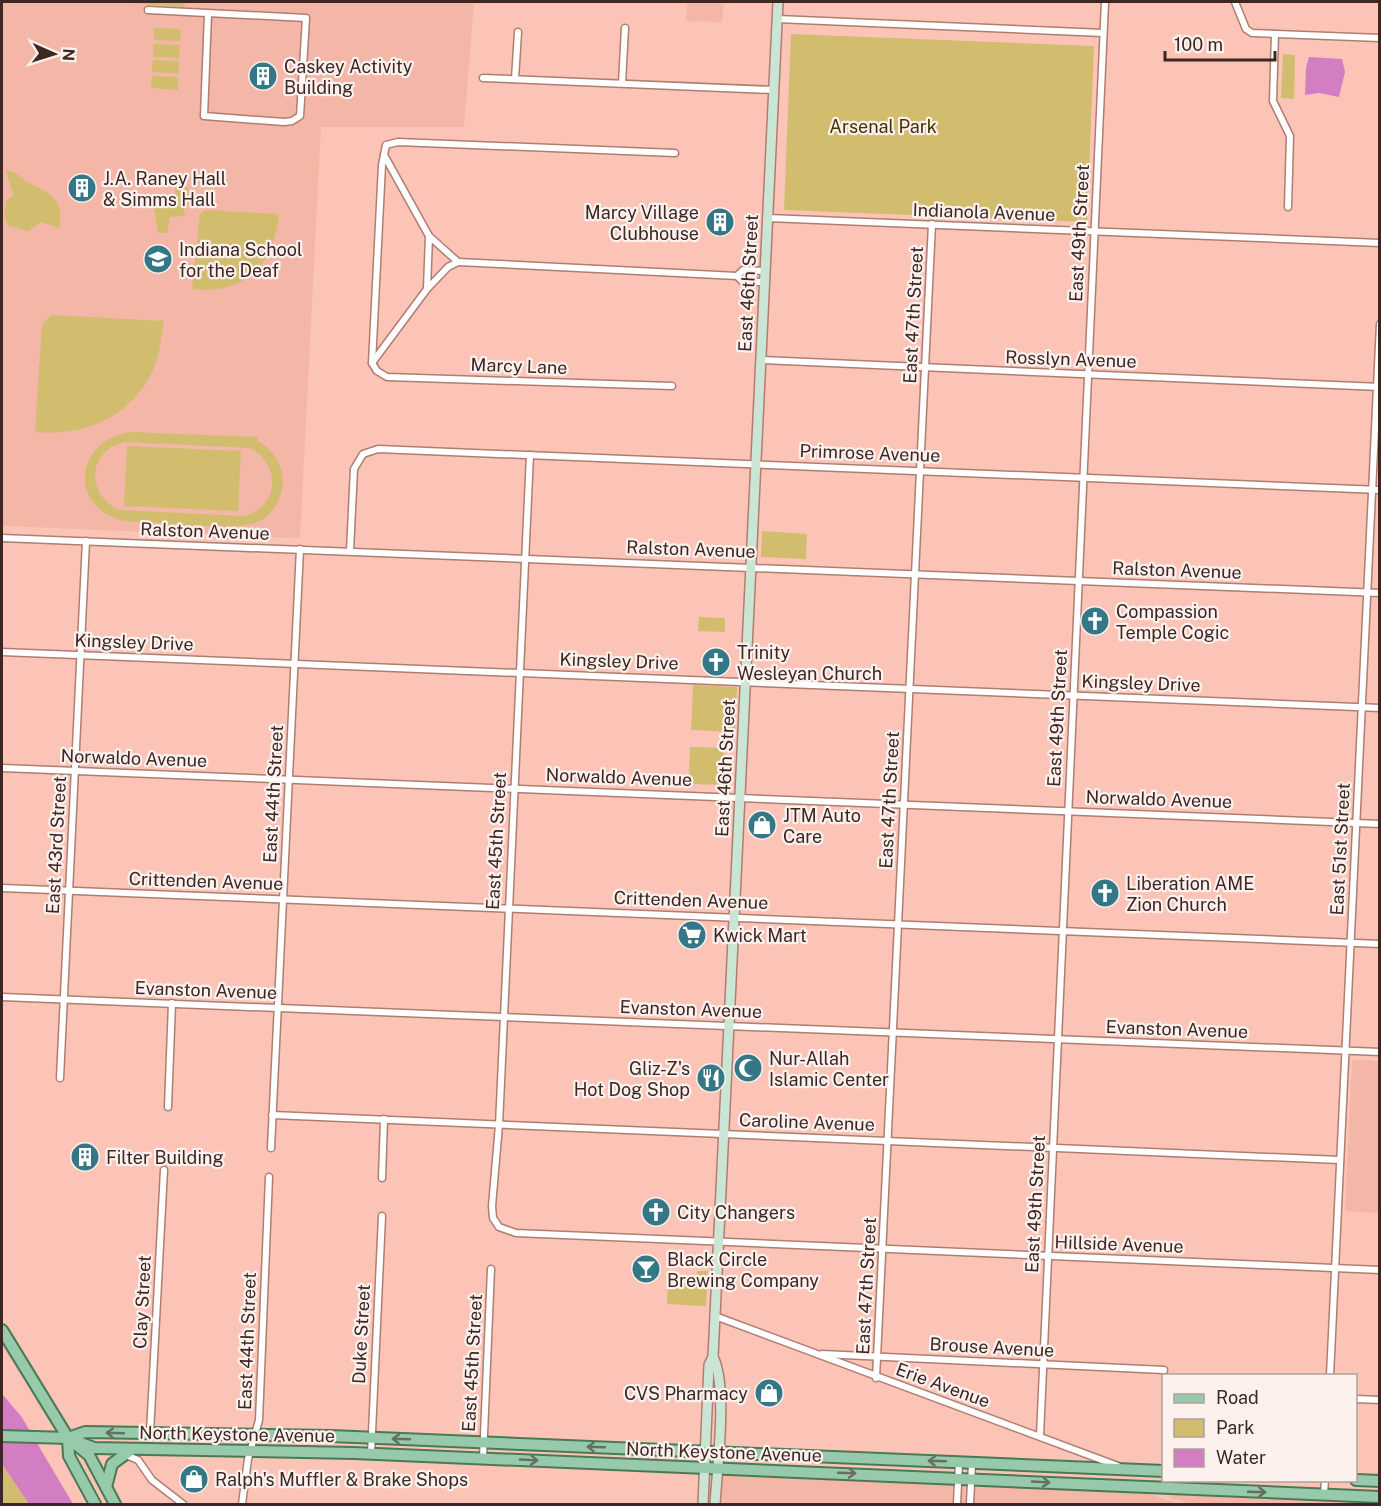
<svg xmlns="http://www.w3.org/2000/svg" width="1381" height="1506" font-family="'Public Sans',sans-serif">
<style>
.built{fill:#f4b6a7}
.green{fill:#d2bc6e;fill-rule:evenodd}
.water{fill:#d37ec3}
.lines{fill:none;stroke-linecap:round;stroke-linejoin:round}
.street-casing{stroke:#b07d71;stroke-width:9}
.secondary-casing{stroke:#b07d71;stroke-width:12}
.primary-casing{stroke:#4a7a55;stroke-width:14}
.street{stroke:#fff;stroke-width:6}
.secondary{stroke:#cbe5d4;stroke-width:9}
.primary{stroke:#97caaa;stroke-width:10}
.oneway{stroke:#65705f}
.labels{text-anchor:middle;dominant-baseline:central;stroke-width:4.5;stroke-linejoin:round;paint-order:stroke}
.poi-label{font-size:18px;fill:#3c2722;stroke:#fdf1ee;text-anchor:start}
.park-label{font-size:18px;fill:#3f3300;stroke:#fdf1ee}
.street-label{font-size:18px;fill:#3c2722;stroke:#fdf1ee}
</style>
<rect width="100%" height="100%" fill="#fbc4b7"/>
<g class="built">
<polygon points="2,2 474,2 464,127 321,127 300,538 2,526"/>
<polygon points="687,2 724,2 722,22 686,21"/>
<polygon points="1352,1060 1379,1061 1379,1213 1345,1211"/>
<polygon points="728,1473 1146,1493 1179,1504 717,1504 719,1479"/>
<polygon points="1169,1493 1379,1502 1379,1504 1192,1504 1170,1498"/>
</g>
<g class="green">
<polygon points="116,2 185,2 184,7"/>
<polygon points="154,28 181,29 180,41 154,40"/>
<polygon points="791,34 1094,46 1087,222 784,210"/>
<polygon points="153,44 180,45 179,58 153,57"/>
<polygon points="1283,54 1295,55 1294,99 1281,98"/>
<polygon points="153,60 179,61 179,74 152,72"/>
<polygon points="152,76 178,77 178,90 151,88"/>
<path d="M 6,170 C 19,172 20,179 31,184 C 51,194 65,200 59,228 L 41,222 L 28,231 L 9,226 L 4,216 L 7,200 L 13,195 Z"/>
<polygon points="182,183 188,188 188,204 184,208 185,216 170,217 167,233 158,233 154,208 163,205 172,207 175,204 175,187"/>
<path d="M 205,210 L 279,214 C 274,265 245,295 192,289 L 200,214 Z"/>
<path d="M 51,315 L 164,321 C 161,337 160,355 153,370 C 131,417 84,437 35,432 L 42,324 Z"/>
<path d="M 129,432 L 258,437 L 258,441 C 273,450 283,464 283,483 C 282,500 271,517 255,523 C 231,531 154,522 125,521 C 68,508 74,442 129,432 ZM 124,442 L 250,448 C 282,465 279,507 244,516 L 119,510 C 85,495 88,450 124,442 Z"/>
<polygon points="127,446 241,451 238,511 124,506"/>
<polygon points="762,531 807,534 806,559 761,557"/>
<polygon points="699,617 725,618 725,632 698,631"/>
<polygon points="693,685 737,687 735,732 691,730"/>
<polygon points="690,747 724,748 722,785 693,784 693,779 689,778"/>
<polygon points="697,1271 708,1271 706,1306 667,1304 668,1282 696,1283"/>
<polygon points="2,1464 29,1504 2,1504"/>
</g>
<g class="water">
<polygon points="1309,57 1342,59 1345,72 1339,97 1319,93 1305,95 1306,68"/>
<polygon points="2,1394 21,1416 73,1504 29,1504 2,1464"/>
</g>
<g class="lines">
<g class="street-casing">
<g id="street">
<polyline points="1235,2 1246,29 1252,33 1380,38"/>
<polyline points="148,10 306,18 300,116 292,121 284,122 204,116 208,14"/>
<polyline points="777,19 1103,33"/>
<polyline points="1275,34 1273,101 1290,136 1288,207"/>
<polyline points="483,78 773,90"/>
<polyline points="515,79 518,32"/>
<polyline points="622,83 625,28"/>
<polyline points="384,155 429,236"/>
<polyline points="768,218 1380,243"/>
<polygon points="429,236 458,262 448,267 427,289"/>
<polyline points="458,262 737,276"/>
<polyline points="764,282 743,282 737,276 743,270 765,271"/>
<polyline points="760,360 1380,387"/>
<polyline points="372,363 427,289"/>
<polyline points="672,386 387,377 377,371 372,363 382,165 386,145 398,142 675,153"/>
<polyline points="530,455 499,1125 492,1206 493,1218 499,1227 516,1233 1380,1270"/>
<polyline points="2,538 1380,593"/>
<polyline points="350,551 354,469 363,454 378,449 1380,490"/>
<polyline points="2,652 1380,708"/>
<polyline points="2,768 1380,824"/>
<polyline points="2,888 1380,944"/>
<polyline points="2,997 1380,1052"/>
<polyline points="60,1078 86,541"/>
<polyline points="168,1107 172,1003"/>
<polyline points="272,1115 1340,1160"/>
<polyline points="271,1148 300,549"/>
<polyline points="382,1178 384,1119"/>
<polyline points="715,1316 1118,1466"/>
<polyline points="822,1354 1164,1370"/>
<polyline points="1330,1376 1380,324"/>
<polyline points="876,1378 932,224"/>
<polyline points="1356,1399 1380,1400"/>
<polyline points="150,1433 164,1170"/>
<polyline points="1040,1436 1105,2"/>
<polyline points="371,1454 382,1216"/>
<polyline points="126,1455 138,1460 152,1480 183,1504"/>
<polyline points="483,1458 491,1269"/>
<polyline points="1324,1494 1325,1480"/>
<polyline points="242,1504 248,1459 259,1420 269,1177"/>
<polyline points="957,1504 959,1462"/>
<polyline points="970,1504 972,1463"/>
</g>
</g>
<g class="secondary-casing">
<g id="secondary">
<path d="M 713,1357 C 728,1385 717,1470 715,1504"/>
<polyline points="703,1504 709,1365 713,1357 778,2"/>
</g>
</g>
<g class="primary-casing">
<g id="primary">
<polyline points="2,1330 68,1438 89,1455 115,1504"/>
<polyline points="2,1436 68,1438 94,1448 354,1453 1380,1497"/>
<polyline points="68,1438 85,1432 331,1436 1164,1471"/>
<polyline points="68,1438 69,1456 95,1504"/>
<polyline points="1356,1480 1380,1481"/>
<polyline points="106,1487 112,1464 131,1450"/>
</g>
</g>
<use href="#street" class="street"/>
<use href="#secondary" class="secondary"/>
<use href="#primary" class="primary"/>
</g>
<defs><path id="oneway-shaft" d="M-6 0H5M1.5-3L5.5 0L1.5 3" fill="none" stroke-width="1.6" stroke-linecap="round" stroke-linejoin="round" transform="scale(1.5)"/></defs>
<g class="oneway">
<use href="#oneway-shaft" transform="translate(115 1433) rotate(-178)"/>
<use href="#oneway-shaft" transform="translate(401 1439) rotate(-178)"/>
<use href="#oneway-shaft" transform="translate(596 1447) rotate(-178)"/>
<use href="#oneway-shaft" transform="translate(529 1460) rotate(3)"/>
<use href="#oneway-shaft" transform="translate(937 1461) rotate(-178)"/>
<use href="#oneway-shaft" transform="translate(847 1473) rotate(2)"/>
<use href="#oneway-shaft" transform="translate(1041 1482) rotate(3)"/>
<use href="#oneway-shaft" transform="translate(1257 1492) rotate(2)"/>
</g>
<defs>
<g id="building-disc" transform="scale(1.5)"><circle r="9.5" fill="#347887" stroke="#fdf1ee"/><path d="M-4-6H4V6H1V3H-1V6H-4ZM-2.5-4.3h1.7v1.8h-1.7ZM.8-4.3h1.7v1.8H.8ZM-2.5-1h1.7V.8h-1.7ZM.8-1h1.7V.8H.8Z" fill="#fff"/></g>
<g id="school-disc" transform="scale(1.5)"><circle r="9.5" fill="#347887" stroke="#fdf1ee"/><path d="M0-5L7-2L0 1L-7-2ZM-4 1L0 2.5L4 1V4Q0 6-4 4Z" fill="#fff"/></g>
<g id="church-disc" transform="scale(1.5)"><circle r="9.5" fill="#347887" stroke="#fdf1ee"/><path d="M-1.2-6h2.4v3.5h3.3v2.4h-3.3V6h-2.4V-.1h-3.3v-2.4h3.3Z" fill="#fff"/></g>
<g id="shop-disc" transform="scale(1.5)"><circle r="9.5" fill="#347887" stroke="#fdf1ee"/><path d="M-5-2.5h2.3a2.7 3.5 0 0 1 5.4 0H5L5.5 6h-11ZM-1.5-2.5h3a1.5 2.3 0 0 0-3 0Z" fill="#fff"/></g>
<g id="supermarket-disc" transform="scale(1.5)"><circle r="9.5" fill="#347887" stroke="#fdf1ee"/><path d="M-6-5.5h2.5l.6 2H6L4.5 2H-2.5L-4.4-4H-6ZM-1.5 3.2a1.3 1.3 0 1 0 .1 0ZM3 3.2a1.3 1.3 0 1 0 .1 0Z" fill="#fff"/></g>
<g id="mosque-disc" transform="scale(1.5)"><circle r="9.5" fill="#347887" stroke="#fdf1ee"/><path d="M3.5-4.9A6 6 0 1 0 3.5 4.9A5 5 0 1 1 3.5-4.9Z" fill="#fff"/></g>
<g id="restaurant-disc" transform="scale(1.5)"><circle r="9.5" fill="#347887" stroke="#fdf1ee"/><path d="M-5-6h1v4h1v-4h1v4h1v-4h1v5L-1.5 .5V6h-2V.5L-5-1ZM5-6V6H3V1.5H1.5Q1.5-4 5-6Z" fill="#fff"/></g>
<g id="bar-disc" transform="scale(1.5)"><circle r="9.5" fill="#347887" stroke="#fdf1ee"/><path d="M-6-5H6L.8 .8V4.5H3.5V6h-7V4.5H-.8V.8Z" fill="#fff"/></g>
</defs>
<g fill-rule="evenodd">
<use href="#building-disc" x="263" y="76"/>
<use href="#building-disc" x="82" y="188"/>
<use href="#building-disc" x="720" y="222"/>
<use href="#school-disc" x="158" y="259"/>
<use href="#church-disc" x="1095" y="621"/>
<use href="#church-disc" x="716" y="662"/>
<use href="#shop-disc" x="762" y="825"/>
<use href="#church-disc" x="1105" y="893"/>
<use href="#supermarket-disc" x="692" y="935"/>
<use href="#mosque-disc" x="748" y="1068"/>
<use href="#restaurant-disc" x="711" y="1078"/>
<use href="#building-disc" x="85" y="1157"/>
<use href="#church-disc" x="656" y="1212"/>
<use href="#bar-disc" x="646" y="1269"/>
<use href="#shop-disc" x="769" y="1393"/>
<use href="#shop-disc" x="194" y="1479"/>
</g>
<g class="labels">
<g class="poi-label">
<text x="284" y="66">Caskey Activity<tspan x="284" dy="21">Building</tspan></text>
<text x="103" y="178">J.A. Raney Hall<tspan x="103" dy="21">&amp; Simms Hall</tspan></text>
<text x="699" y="212" text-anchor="end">Marcy Village<tspan x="699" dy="21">Clubhouse</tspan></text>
<text x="179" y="249">Indiana School<tspan x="179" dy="21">for the Deaf</tspan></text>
<text x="1116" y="611">Compassion<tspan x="1116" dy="21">Temple Cogic</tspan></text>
<text x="737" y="652">Trinity<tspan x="737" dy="21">Wesleyan Church</tspan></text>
<text x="783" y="815">JTM Auto<tspan x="783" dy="21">Care</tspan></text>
<text x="1126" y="883">Liberation AME<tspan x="1126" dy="21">Zion Church</tspan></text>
<text x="713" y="935">Kwick Mart</text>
<text x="769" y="1058">Nur-Allah<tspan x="769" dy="21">Islamic Center</tspan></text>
<text x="690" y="1068" text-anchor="end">Gliz-Z's<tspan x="690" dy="21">Hot Dog Shop</tspan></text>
<text x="106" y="1157">Filter Building</text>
<text x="677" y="1212">City Changers</text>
<text x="667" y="1259">Black Circle<tspan x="667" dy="21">Brewing Company</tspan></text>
<text x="748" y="1393" text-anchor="end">CVS Pharmacy</text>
<text x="215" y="1479">Ralph's Muffler &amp; Brake Shops</text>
</g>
<g class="park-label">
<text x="883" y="126">Arsenal Park</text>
</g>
<g class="street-label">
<text transform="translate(984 212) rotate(2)">Indianola Avenue</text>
<text transform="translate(1079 233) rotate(-87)">East 49th Street</text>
<text transform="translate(748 283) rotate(-87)">East 46th Street</text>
<text transform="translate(913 315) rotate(-87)">East 47th Street</text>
<text transform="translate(1071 359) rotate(2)">Rosslyn Avenue</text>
<text transform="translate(519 366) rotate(2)">Marcy Lane</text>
<text transform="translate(870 453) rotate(2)">Primrose Avenue</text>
<text transform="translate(205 531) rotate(2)">Ralston Avenue</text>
<text transform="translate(691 549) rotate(2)">Ralston Avenue</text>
<text transform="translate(1177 570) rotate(2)">Ralston Avenue</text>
<text transform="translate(134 642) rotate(2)">Kingsley Drive</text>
<text transform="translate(619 661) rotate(2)">Kingsley Drive</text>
<text transform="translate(1141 683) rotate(2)">Kingsley Drive</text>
<text transform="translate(1057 718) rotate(-87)">East 49th Street</text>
<text transform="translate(134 758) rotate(2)">Norwaldo Avenue</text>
<text transform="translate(725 768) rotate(-87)">East 46th Street</text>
<text transform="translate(619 777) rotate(2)">Norwaldo Avenue</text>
<text transform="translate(273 794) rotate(-87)">East 44th Street</text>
<text transform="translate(1159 799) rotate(2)">Norwaldo Avenue</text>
<text transform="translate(889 800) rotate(-87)">East 47th Street</text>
<text transform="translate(496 841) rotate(-87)">East 45th Street</text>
<text transform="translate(56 845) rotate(-87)">East 43rd Street</text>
<text transform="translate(1340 849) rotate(-87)">East 51st Street</text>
<text transform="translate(206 881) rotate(2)">Crittenden Avenue</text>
<text transform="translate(691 900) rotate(2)">Crittenden Avenue</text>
<text transform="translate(206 990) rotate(2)">Evanston Avenue</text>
<text transform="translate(691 1009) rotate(2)">Evanston Avenue</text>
<text transform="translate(1177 1029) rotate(2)">Evanston Avenue</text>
<text transform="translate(807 1122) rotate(2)">Caroline Avenue</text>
<text transform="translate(1035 1204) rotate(-87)">East 49th Street</text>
<text transform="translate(1119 1244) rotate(2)">Hillside Avenue</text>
<text transform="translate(866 1286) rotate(-87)">East 47th Street</text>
<text transform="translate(142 1302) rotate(-87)">Clay Street</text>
<text transform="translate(361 1334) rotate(-87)">Duke Street</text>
<text transform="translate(247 1341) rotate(-88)">East 44th Street</text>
<text transform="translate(992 1347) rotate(3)">Brouse Avenue</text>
<text transform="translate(472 1363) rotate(-87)">East 45th Street</text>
<text transform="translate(943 1385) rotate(20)">Erie Avenue</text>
<text transform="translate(237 1434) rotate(1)">North Keystone Avenue</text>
<text transform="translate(724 1452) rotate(2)">North Keystone Avenue</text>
</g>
</g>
<rect width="1381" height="1506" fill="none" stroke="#3c2722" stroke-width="6"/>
<rect x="1162" y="1374" width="195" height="108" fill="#fdf1ee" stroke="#b0a09c" stroke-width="1.5"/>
<rect x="1174" y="1394" width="30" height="9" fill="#97caaa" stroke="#b0a09c" stroke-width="1.5"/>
<text x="1216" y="1404" font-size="18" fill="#3c2722">Road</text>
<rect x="1174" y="1419" width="30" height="18" fill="#d2bc6e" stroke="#b0a09c" stroke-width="1.5"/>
<text x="1216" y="1434" font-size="18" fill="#3c2722">Park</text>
<rect x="1174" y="1449" width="30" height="18" fill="#d37ec3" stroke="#b0a09c" stroke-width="1.5"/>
<text x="1216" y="1464" font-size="18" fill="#3c2722">Water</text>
<g transform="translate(54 54) rotate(93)" stroke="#fdf1ee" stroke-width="4.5" paint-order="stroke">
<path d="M0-4.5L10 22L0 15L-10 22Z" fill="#3c2722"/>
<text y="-9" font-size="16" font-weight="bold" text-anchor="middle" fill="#3c2722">N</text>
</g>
<path d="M1165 51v9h110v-9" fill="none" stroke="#3c2722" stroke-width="3"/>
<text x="1174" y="51" font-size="18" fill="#3c2722" stroke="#fdf1ee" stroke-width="4.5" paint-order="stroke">100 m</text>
</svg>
